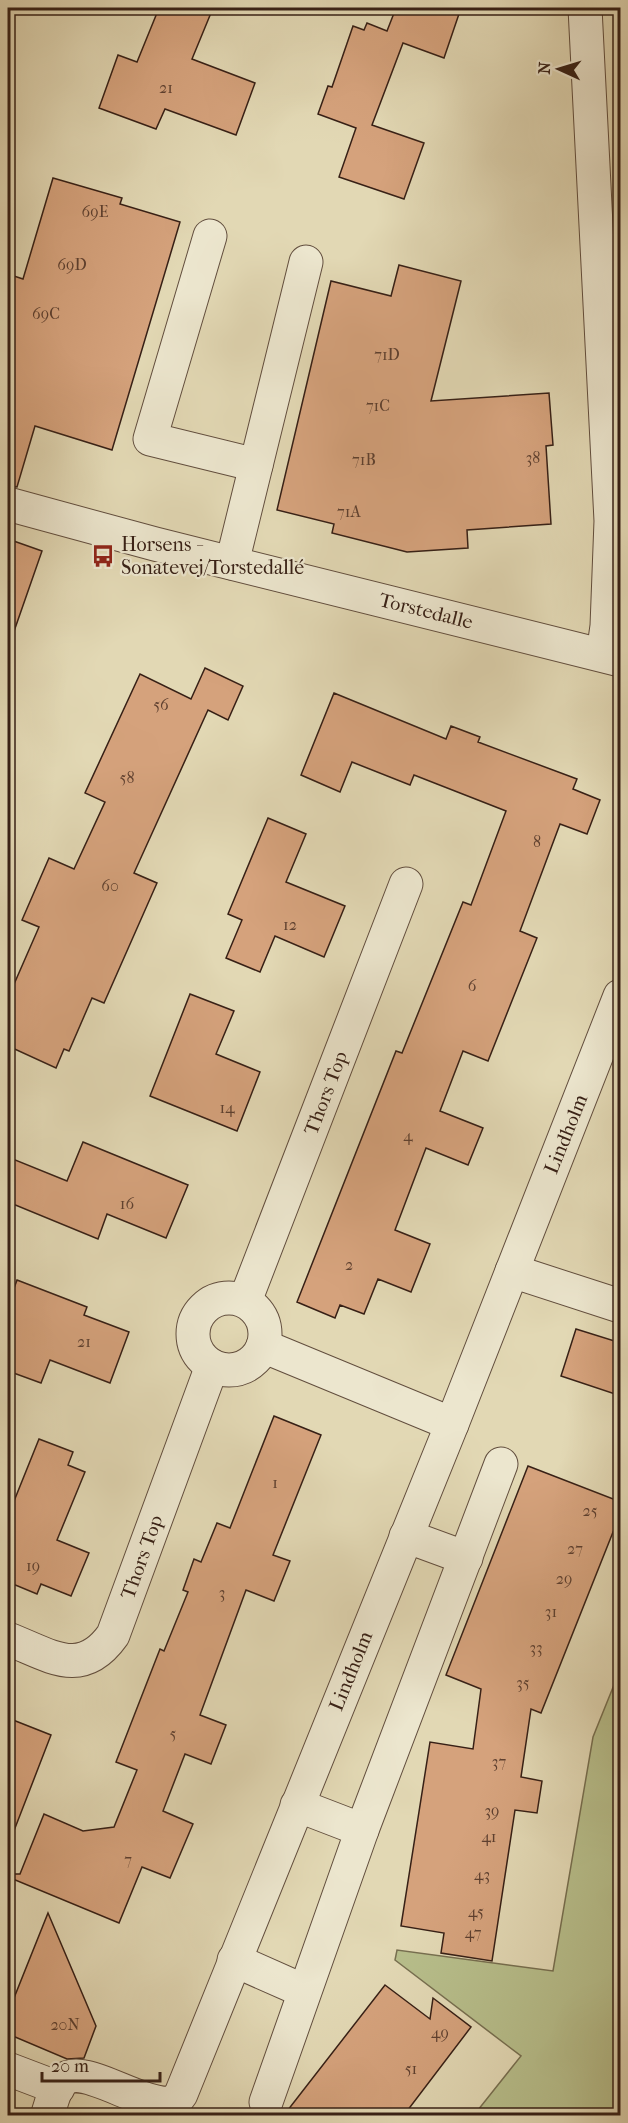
<svg xmlns="http://www.w3.org/2000/svg" width="628" height="2123" font-family="'IM FELL French Canon',serif">
<style>
.green{fill:#b7be8b;stroke:#776f50;stroke-width:1.5}
.building{fill:#d5a27c;stroke:#372016;stroke-width:1.5}
.lines{fill:none;stroke-linecap:round;stroke-linejoin:round}
.minor-casing{stroke:#624e3e;stroke-width:35}
.minor{stroke:#ece6ce;stroke-width:33}
.labels{text-anchor:middle;dominant-baseline:central;stroke-width:4.5;stroke-linejoin:round;paint-order:stroke}
.number-label{font-size:16px;fill:#5e4030}
.poi-label{font-size:20px;fill:#372016;stroke:#ece6ce;text-anchor:start}
.street-label{font-size:20px;fill:#372016;stroke:#ece6ce}
</style>
<rect width="100%" height="100%" fill="#e2d8b4"/>
<filter id="stains"><feTurbulence type="fractalNoise" baseFrequency=".00333" numOctaves="4"/><feColorMatrix values="0 0 0 0 .2 0 0 0 0 .09 0 0 0 0 .02 0 0 0 .5 -.17"/></filter>
<radialGradient id="worn" r=".72"><stop offset=".6" stop-color="#630" stop-opacity="0"/><stop offset="1" stop-color="#630" stop-opacity=".3"/></radialGradient>
<polygon class="green" points="620,1670 620,2115 474,2115 521,2056 395,1960 397,1950 553,1971 593,1737"/>
<g class="building">
<polygon points="159,8 213,8 192,59 255,83 236,135 165,109 156,129 99,108 118,55 137,62"/>
<polygon points="396,8 461,8 444,58 403,43 372,125 424,143 404,199 339,177 356,128 318,114 328,86 332,87 353,26 364,30 367,23 387,31"/>
<polygon points="53,178 122,198 120,204 180,222 112,450 35,426 17,487 8,486 8,274 23,279"/>
<polygon points="399,265 461,281 431,401 549,393 553,445 546,446 551,524 467,530 468,548 407,552 332,533 334,524 277,510 331,281 391,296"/>
<polygon points="8,539 42,551 12,637 8,636"/>
<polygon points="205,668 243,686 228,720 208,710 134,873 157,883 104,1003 92,998 69,1051 64,1049 56,1068 8,1046 8,998 39,927 22,920 49,858 74,869 105,802 85,793 140,674 191,699"/>
<polygon points="334,693 446,739 451,726 480,737 478,742 577,779 573,789 600,800 587,834 560,824 520,931 537,938 488,1061 463,1051 440,1111 483,1128 468,1165 426,1148 395,1230 430,1244 411,1292 378,1279 364,1314 340,1305 335,1318 297,1302 396,1051 402,1053 463,902 471,905 506,811 414,775 410,785 352,762 340,792 301,775"/>
<polygon points="268,818 306,834 286,882 345,906 324,957 275,936 260,972 226,958 242,920 228,914"/>
<polygon points="190,994 234,1011 216,1054 260,1072 237,1131 150,1096"/>
<polygon points="83,1142 188,1185 166,1238 107,1214 98,1239 8,1202 8,1157 67,1181"/>
<polygon points="17,1280 87,1307 84,1315 129,1332 110,1383 50,1360 41,1383 8,1371 8,1305"/>
<polygon points="576,1329 621,1343 621,1396 561,1376"/>
<polygon points="274,1416 321,1435 273,1555 290,1561 274,1601 246,1590 200,1715 226,1725 211,1764 185,1754 163,1811 193,1824 170,1878 142,1867 119,1923 8,1877 8,1874 20,1874 44,1814 83,1831 114,1827 137,1770 116,1762 160,1649 164,1651 188,1592 183,1590 194,1559 201,1562 217,1523 230,1528"/>
<polygon points="39,1439 73,1452 68,1465 85,1472 57,1540 89,1553 71,1596 41,1584 37,1594 8,1582 8,1516"/>
<polygon points="528,1466 621,1502 621,1512 541,1713 531,1709 521,1777 542,1781 537,1813 515,1810 492,1961 441,1953 444,1933 401,1926 430,1742 473,1749 481,1689 446,1675"/>
<polygon points="8,1718 51,1735 10,1841 8,1840"/>
<polygon points="48,1913 96,2026 84,2058 67,2059 8,2034 8,2013"/>
<polygon points="385,1985 430,2019 433,1998 471,2027 404,2115 284,2115"/>
</g>
<g class="lines">
<g class="minor-casing">
<g id="minor">
<polyline points="585,8 611,521 607,626 603,655"/>
<polyline points="210,236 150,439 256,465"/>
<polyline points="8,504 155,544 620,660"/>
<polyline points="232,563 306,262"/>
<polyline points="512,1271 620,1306"/>
<circle cx="229" cy="1334" r="36"/>
<polyline points="245,1301 406,884"/>
<polyline points="263,1346 452,1424"/>
<polyline points="406,1536 466,1558"/>
<path d="M 8,1639 C 50,1655 81,1680 113,1635 L 212,1366"/>
<polyline points="297,1805 362,1830"/>
<polyline points="234,1960 304,1991"/>
<polyline points="8,2069 58,2088"/>
<polyline points="266,2102 362,1830 501,1464"/>
<path d="M 47,2116 C 51,2106 54,2088 62,2081 C 83,2060 146,2112 175,2102 L 181,2094 L 452,1424 L 620,996"/>
</g>
</g>
<use href="#minor" class="minor"/>
</g>
<defs>
<g id="bus-bare" transform="scale(1.8)"><path d="M-5-6H5V4H4V6H2V4H-2V6H-4V4H-5ZM-3.5-4V0h7V-4ZM-3.5 1.2v1.5H-2V1.2ZM2 1.2v1.5H3.5V1.2Z" fill="#8f2418" stroke="#ece6ce" stroke-width="2.5" paint-order="stroke"/></g>
</defs>
<g fill-rule="evenodd">
<use href="#bus-bare" x="103" y="556"/>
</g>
<g class="labels">
<g class="number-label">
<text x="166" y="87">21</text>
<text x="95" y="211">69E</text>
<text x="72" y="264">69D</text>
<text x="46" y="313">69C</text>
<text x="387" y="354">71D</text>
<text x="378" y="405">71C</text>
<text x="533" y="457">38</text>
<text x="364" y="459">71B</text>
<text x="349" y="511">71A</text>
<text x="161" y="704">56</text>
<text x="127" y="777">58</text>
<text x="537" y="841">8</text>
<text x="110" y="885">60</text>
<text x="290" y="924">12</text>
<text x="472" y="985">6</text>
<text x="227" y="1107">14</text>
<text x="408" y="1135">4</text>
<text x="127" y="1203">16</text>
<text x="349" y="1264">2</text>
<text x="84" y="1341">21</text>
<text x="275" y="1482">1</text>
<text x="590" y="1510">25</text>
<text x="575" y="1548">27</text>
<text x="33" y="1565">19</text>
<text x="564" y="1578">29</text>
<text x="222" y="1592">3</text>
<text x="551" y="1611">31</text>
<text x="536" y="1647">33</text>
<text x="523" y="1682">35</text>
<text x="173" y="1733">5</text>
<text x="499" y="1761">37</text>
<text x="492" y="1810">39</text>
<text x="489" y="1836">41</text>
<text x="128" y="1859">7</text>
<text x="482" y="1874">43</text>
<text x="476" y="1911">45</text>
<text x="473" y="1932">47</text>
<text x="65" y="2024">20N</text>
<text x="440" y="2032">49</text>
<text x="411" y="2068">51</text>
</g>
<g class="poi-label">
<text x="121" y="544">Horsens -<tspan x="121" dy="23">Sonatevej/Torstedallé</tspan></text>
</g>
<g class="street-label">
<text transform="translate(426 611) rotate(14)">Torstedalle</text>
<text transform="translate(326 1093) rotate(-69)">Thors Top</text>
<text transform="translate(566 1134) rotate(-68)">Lindholm</text>
<text transform="translate(142 1557) rotate(-70)">Thors Top</text>
<text transform="translate(351 1671) rotate(-68)">Lindholm</text>
</g>
</g>
<rect width="628" height="2123" fill="none" stroke="#e2d8b4" stroke-width="30"/>
<rect x="9" y="9" width="610" height="2105" fill="none" stroke="#372016" stroke-width="3"/>
<rect x="15" y="15" width="598" height="2093" fill="none" stroke="#372016" stroke-width="1.5"/>
<g transform="translate(559 69) rotate(274)" stroke="#ece6ce" stroke-width="4.5" paint-order="stroke">
<path d="M0-4.5L10 22L0 15L-10 22Z" fill="#372016"/>
<text y="-9" font-size="16" font-weight="bold" text-anchor="middle" fill="#372016">N</text>
</g>
<path d="M42 2072v9h118v-9" fill="none" stroke="#372016" stroke-width="3"/>
<text x="51" y="2072" font-size="18" fill="#372016" stroke="#ece6ce" stroke-width="4.5" paint-order="stroke">20 m</text>
<rect width="100%" height="100%" filter="url(#stains)"/>
<rect width="100%" height="100%" fill="url(#worn)"/>
</svg>
